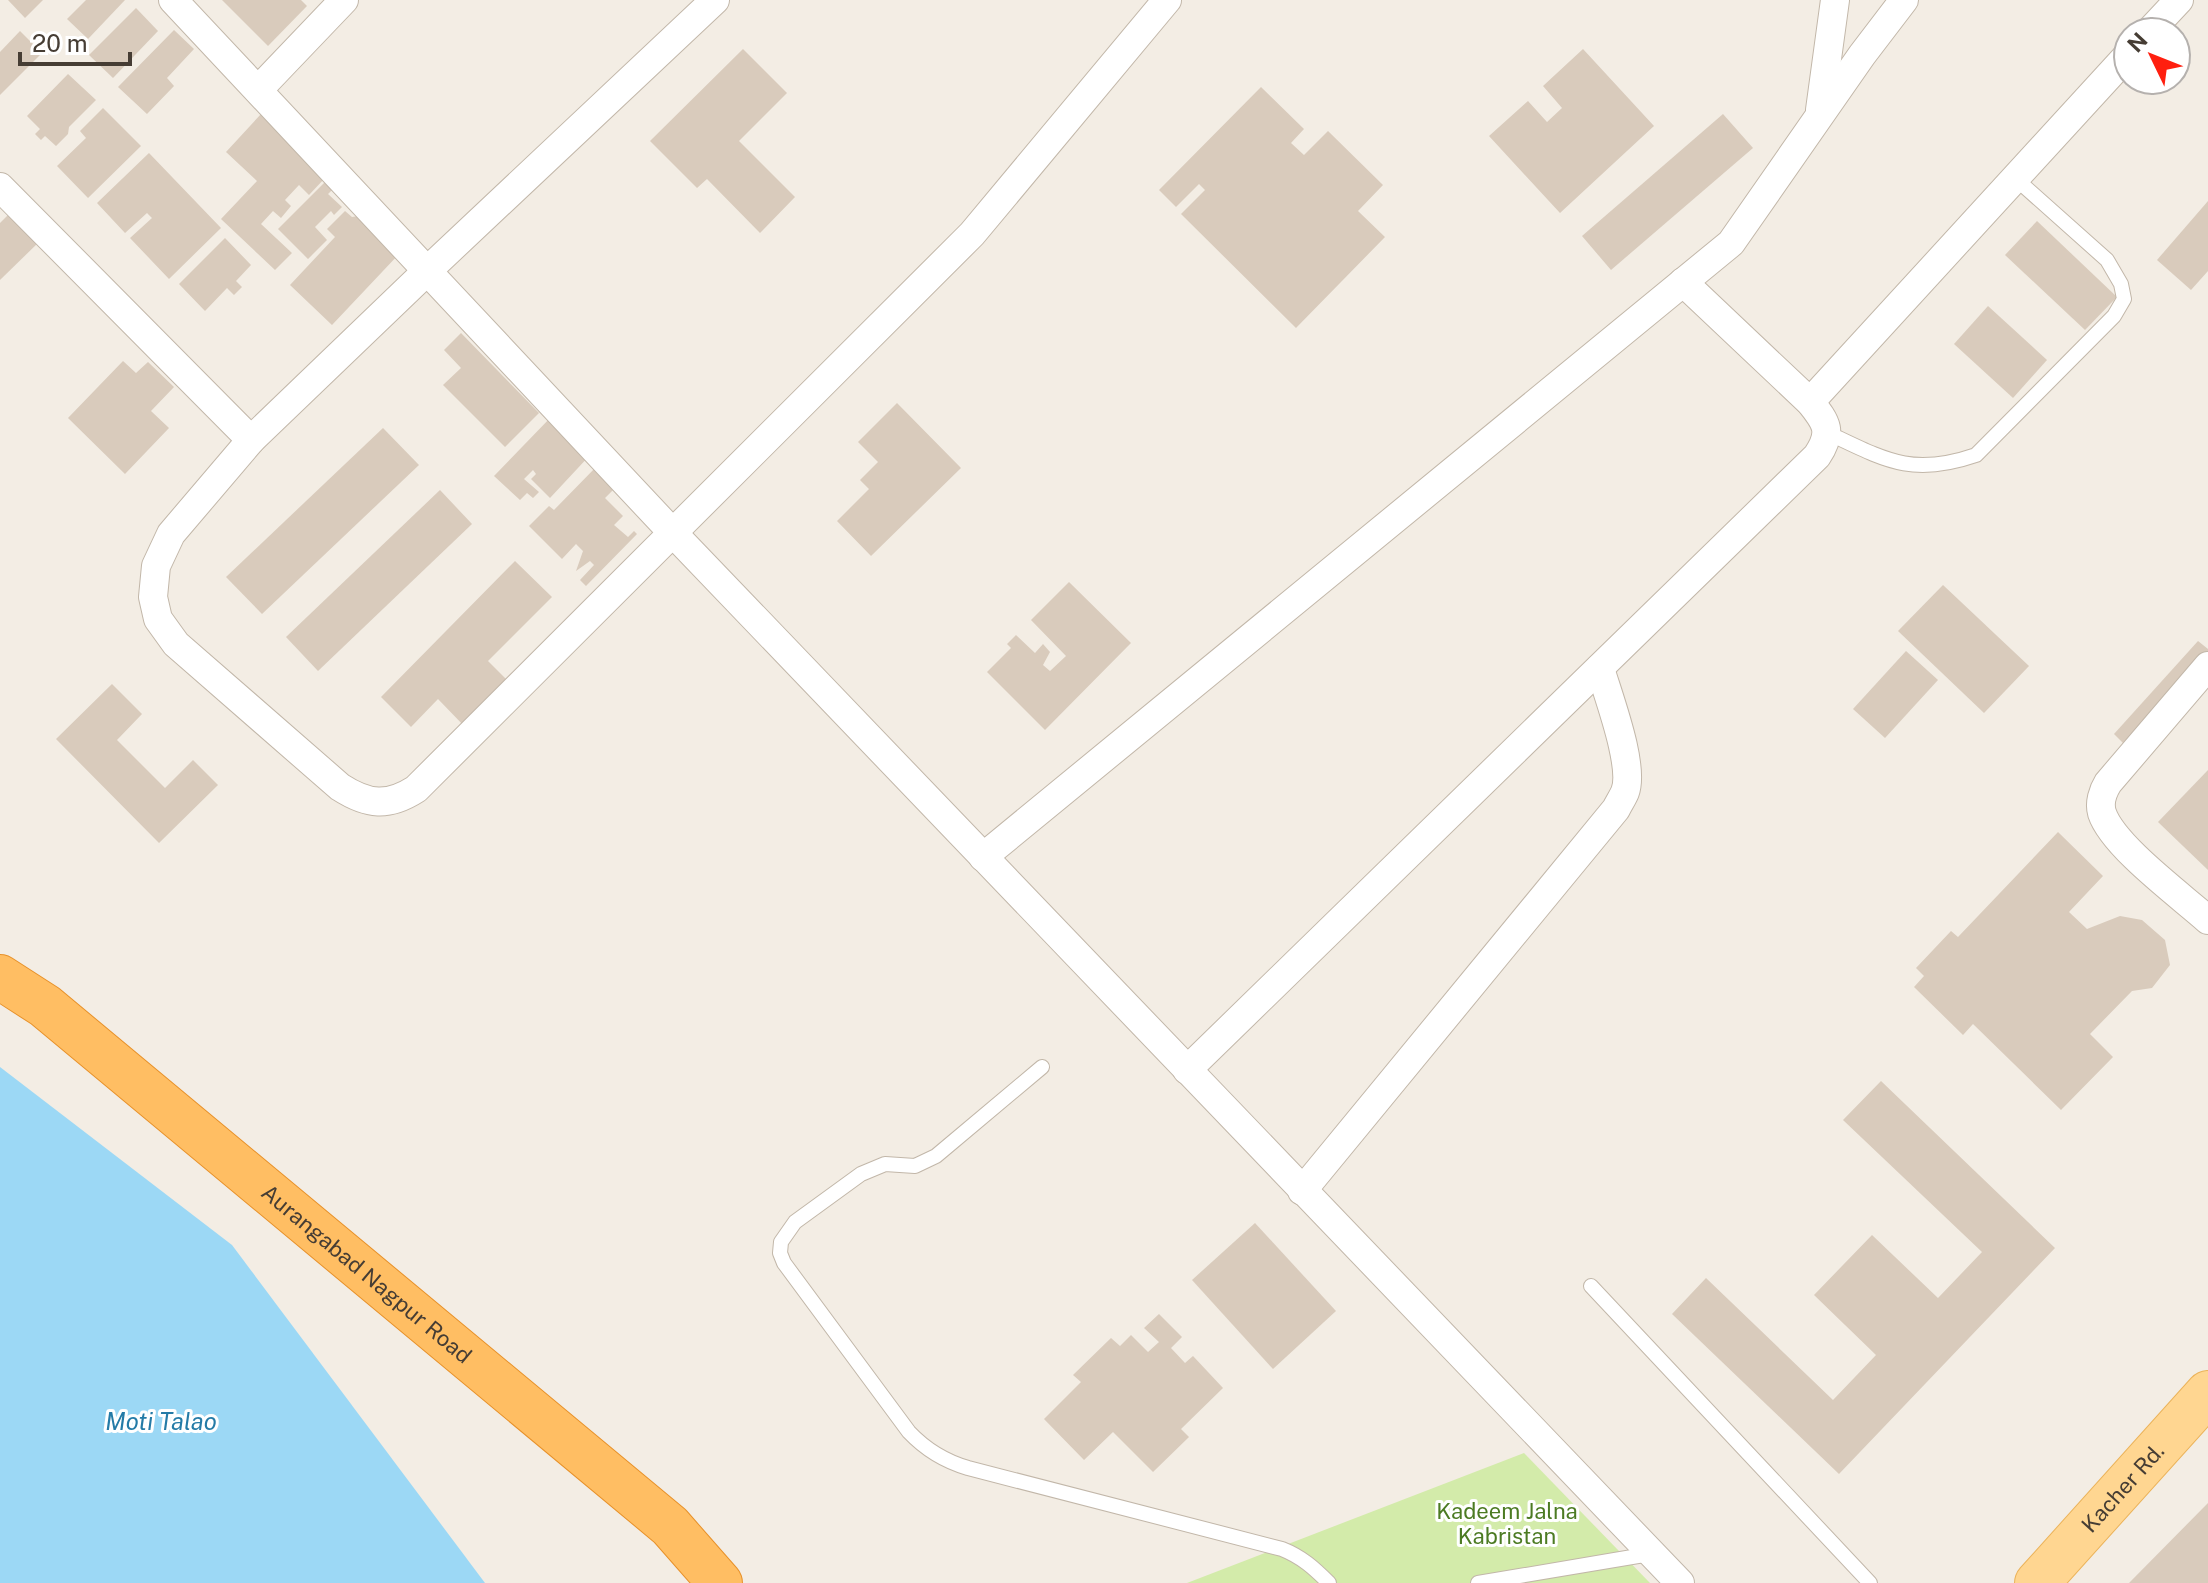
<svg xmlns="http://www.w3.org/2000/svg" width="2208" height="1583" font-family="'Public Sans',sans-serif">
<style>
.green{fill:#d3ebaa}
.water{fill:#9cd8f5}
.building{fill:#d9cbbc}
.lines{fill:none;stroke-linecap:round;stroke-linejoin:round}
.lane-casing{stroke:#c2b7a9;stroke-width:16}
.street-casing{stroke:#c2b7a9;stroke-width:30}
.primary-casing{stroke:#ebb35a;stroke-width:46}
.highway-casing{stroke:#e7912a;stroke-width:46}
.lane{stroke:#fff;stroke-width:14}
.street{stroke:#fff;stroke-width:28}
.primary{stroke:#ffd691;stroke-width:44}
.highway{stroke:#ffbe63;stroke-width:44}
.labels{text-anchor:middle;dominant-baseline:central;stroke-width:6;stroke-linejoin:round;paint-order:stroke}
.street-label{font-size:22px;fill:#463d34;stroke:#fff}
.park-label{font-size:22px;fill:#4c7b23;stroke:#fff}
.water-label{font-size:24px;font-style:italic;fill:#247ba7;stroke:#fff}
</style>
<rect width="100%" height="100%" fill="#f3ede4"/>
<polygon class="green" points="1524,1453 1650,1583 1187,1583"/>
<polygon class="water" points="0,1067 232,1245 485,1583 0,1583"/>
<g class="building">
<polygon points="8,0 43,0 25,18"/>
<polygon points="86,0 125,0 88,39 67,19"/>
<polygon points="222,0 301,0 307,6 268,46"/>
<polygon points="136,8 158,31 113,78 89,55"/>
<polygon points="174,30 194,49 167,78 174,86 147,114 118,87"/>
<polygon points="20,31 42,53 0,95 0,52"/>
<polygon points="743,49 787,93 739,141 795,197 760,233 707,179 697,188 650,141"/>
<polygon points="1583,49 1654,126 1560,213 1489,136 1528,101 1547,122 1562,108 1543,86"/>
<polygon points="68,74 96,100 69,127 68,134 56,146 45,136 41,140 35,134 40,129 27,116"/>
<polygon points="1261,87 1304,129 1291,143 1304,155 1328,131 1383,185 1358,211 1385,237 1296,328 1181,214 1205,190 1199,184 1176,207 1159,190"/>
<polygon points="103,108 141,146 88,198 57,166 86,138 80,131"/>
<polygon points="261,114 299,139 291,147 325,178 309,195 299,185 285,200 291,206 281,218 273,211 261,224 292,253 275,270 221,219 257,181 226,152"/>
<polygon points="1723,114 1753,148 1611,270 1582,236"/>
<polygon points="149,153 221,228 169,279 130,238 152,218 147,213 125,233 97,203"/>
<polygon points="330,177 337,185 328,194 342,207 334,215 331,211 315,227 327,240 308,259 278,229"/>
<polygon points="2208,201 2208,271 2191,290 2157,260"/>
<polygon points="12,211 41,240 0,280 0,223"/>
<polygon points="345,211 352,217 359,216 399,254 332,325 290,285 335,237 327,229"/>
<polygon points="2037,221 2117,297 2085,330 2005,255"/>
<polygon points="225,238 251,265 236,281 242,287 234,295 227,288 205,311 179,284"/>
<polygon points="1988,306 2047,360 2013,398 1954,344"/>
<polygon points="461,333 539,413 505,447 443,385 461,368 444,350"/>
<polygon points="123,361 136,373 148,362 174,387 151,411 169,428 125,474 68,418"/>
<polygon points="897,403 961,468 871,556 837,521 869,489 860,480 878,462 858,442"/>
<polygon points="552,416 591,454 550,498 531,479 536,474 533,470 524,479 539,492 533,498 527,493 520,500 494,476"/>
<polygon points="383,428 419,465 262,614 226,577"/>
<polygon points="597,466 617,486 605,498 623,516 614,525 628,537 634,531 637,534 586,586 580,580 594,565 590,561 576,571 583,551 576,544 562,559 529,526 549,506 554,510"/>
<polygon points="440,490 472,524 318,671 286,637"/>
<polygon points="515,561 552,597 488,661 510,683 466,728 438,699 411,727 381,697"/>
<polygon points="1069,582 1131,643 1045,730 987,672 1011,648 1007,644 1016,635 1035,653 1043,644 1050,652 1043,665 1050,671 1066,656 1031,620"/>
<polygon points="1943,585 2029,666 1984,713 1898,631"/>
<polygon points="2198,641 2208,649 2208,662 2129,749 2114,734"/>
<polygon points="1906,651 1938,680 1885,738 1853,709"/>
<polygon points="112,684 142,714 117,740 165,788 193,760 218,785 159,843 56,739"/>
<polygon points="2208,770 2208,870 2158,822"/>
<polygon points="2058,832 2103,876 2069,912 2087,929 2120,916 2142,920 2165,940 2170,965 2152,988 2132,991 2090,1034 2113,1057 2061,1110 1973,1024 1963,1035 1914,987 1924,976 1916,968 1951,931 1958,937"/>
<polygon points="1881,1081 2055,1248 1839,1474 1672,1314 1706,1278 1833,1400 1876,1355 1814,1295 1872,1235 1938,1298 1982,1252 1843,1120"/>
<polygon points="1255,1223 1336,1311 1273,1369 1192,1280"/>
<polygon points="1159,1314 1182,1337 1171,1348 1185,1363 1193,1356 1223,1388 1181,1429 1189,1437 1153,1472 1113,1432 1084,1460 1044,1419 1081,1382 1073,1375 1111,1338 1120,1346 1131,1335 1148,1352 1159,1342 1144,1328"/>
<polygon points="2208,1503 2208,1583 2129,1583"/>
</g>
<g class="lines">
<g class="lane-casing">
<g id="lane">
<path d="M 1828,433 C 1885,460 1912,477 1976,455 L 2114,316 L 2124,299 L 2121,284 L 2107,260 L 2015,178"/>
<path d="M 1042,1067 L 936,1156 L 915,1166 L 885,1164 L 861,1174 L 795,1222 L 781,1242 L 780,1253 L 784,1263 L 909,1432 C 926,1450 944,1461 968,1468 L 1282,1549 C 1302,1557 1314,1568 1329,1583"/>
<polyline points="1591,1286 1870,1583"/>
<polyline points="1478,1583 1650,1554"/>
</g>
</g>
<g class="street-casing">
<g id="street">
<polyline points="173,0 672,532 1680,1583"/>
<path d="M 715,0 L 427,271 L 251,440 L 171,534 L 156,566 L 153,597 L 158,619 L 176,644 L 340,787 C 368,805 388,807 416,789 L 972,234 L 1167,0"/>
<polyline points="2149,32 2179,0"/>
<polyline points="258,90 344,0"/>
<polyline points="1820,110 1835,0"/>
<polyline points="0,187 251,440"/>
<polyline points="1810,402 2128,55"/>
<path d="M 2208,666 L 2108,783 C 2103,791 2099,803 2102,813 C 2113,846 2180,895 2208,920"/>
<polyline points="983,857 1731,243 1862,55 1904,0"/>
<path d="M 1187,1070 L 1817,456 C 1833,432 1827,423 1810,402 L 1683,282"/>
<path d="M 1302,1191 L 1616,809 C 1619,803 1623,797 1625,792 C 1635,766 1608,696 1600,668"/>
</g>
</g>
<g class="primary-casing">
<g id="primary">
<path id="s1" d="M 2037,1583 L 2208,1393"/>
</g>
</g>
<g class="highway-casing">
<g id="highway">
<path id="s2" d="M 0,977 L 45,1006 L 670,1526 L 720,1583"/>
</g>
</g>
<use href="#lane" class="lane"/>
<use href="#street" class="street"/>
<use href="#primary" class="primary"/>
<use href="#highway" class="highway"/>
</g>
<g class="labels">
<g class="street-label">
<text stroke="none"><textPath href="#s2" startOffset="472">Aurangabad Nagpur Road</textPath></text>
<text stroke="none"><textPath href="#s1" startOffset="128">Kacher Rd.</textPath></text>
</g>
<g class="park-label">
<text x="1507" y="1511">Kadeem Jalna<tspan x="1507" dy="25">Kabristan</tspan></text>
</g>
<g class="water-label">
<text x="161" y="1421">Moti Talao</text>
</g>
</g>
<g transform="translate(2152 56) rotate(313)"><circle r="38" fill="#ffffff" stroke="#b5b1ae" stroke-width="2"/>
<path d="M0-6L14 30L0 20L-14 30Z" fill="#ff1f0f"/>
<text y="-12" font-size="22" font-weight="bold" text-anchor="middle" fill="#463d34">N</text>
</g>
<path d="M20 52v12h110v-12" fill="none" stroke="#463d34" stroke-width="4"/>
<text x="32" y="52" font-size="24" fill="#463d34" stroke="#ffffff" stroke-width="6" paint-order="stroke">20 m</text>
</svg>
